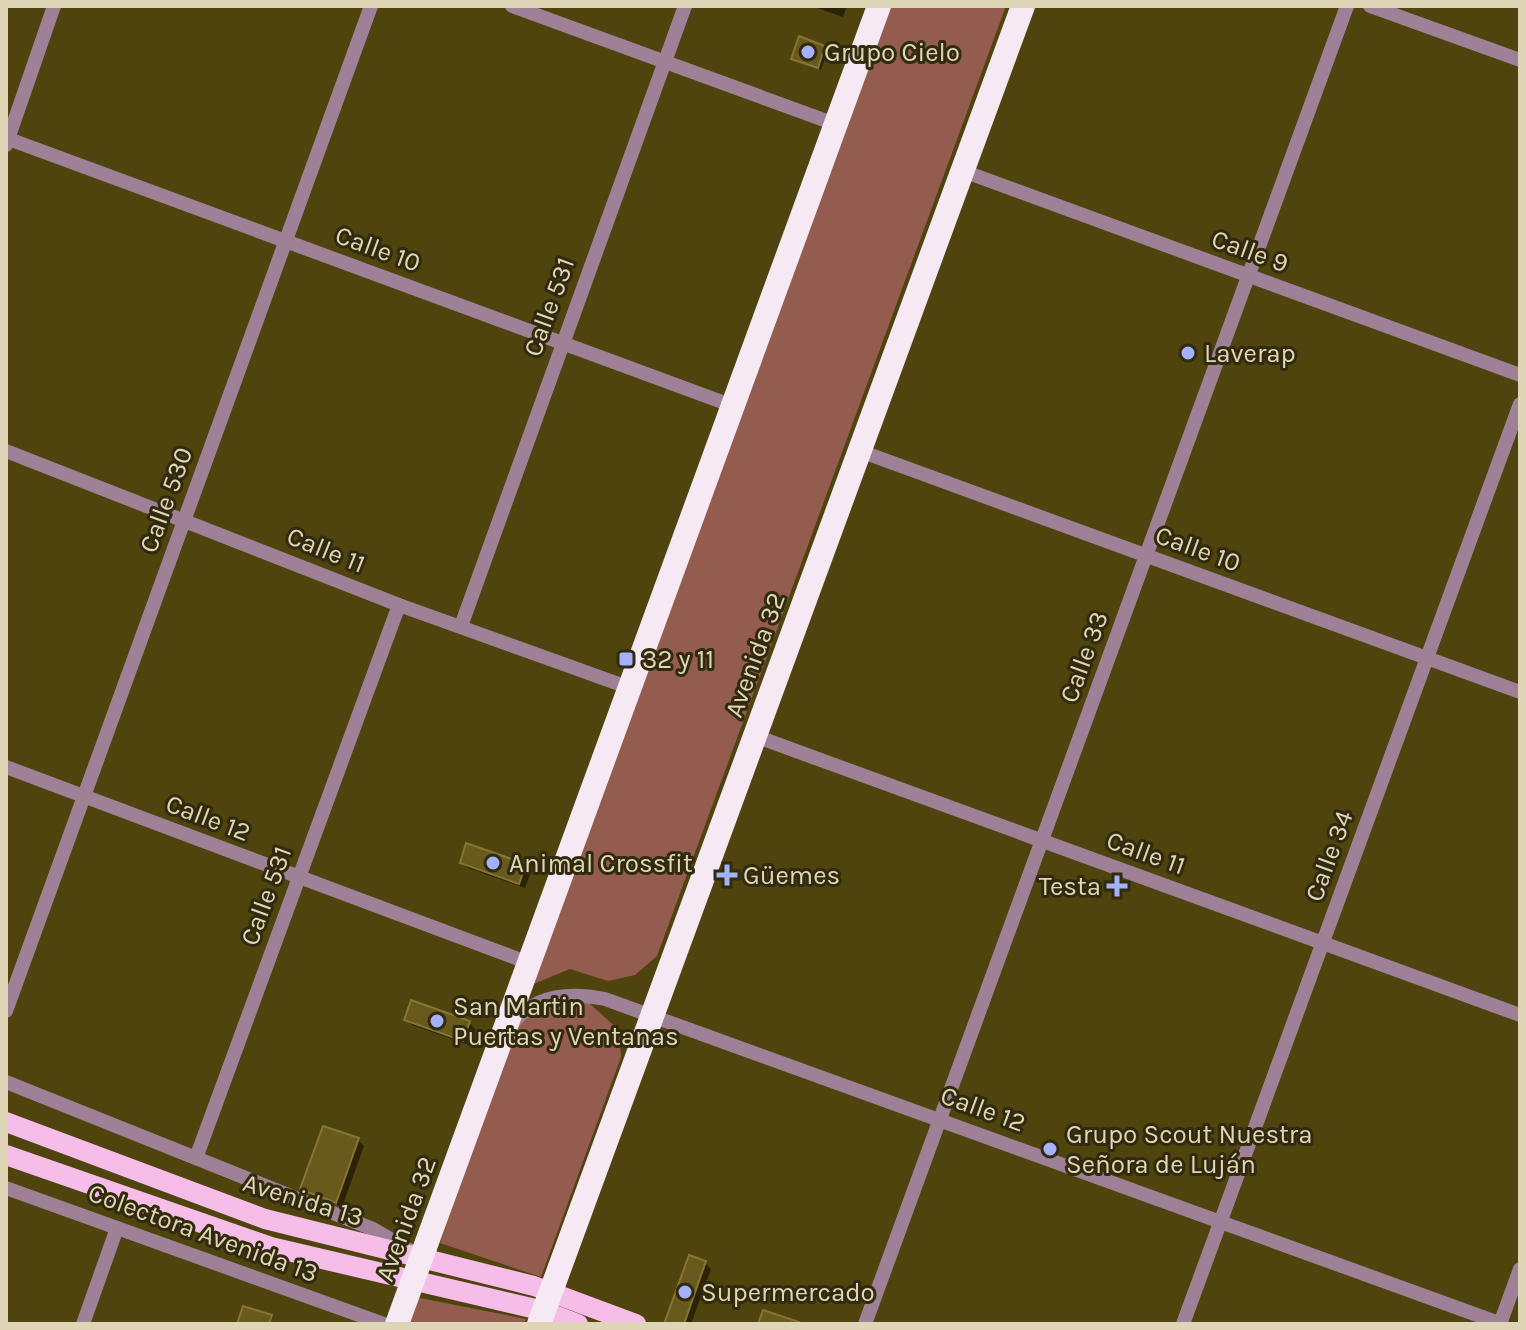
<svg xmlns="http://www.w3.org/2000/svg" width="1526" height="1330" font-family="Karla,sans-serif">
<style>
.green{fill:#935c4e}
.shadow{fill:#0007}
.building{fill:#685a1d;stroke:#867533;stroke-width:2}
.lines{fill:none;stroke-linecap:round;stroke-linejoin:round}
.minor{stroke:#9e8196;stroke-width:14}
.major{stroke:#f6bde8;stroke-width:20}
.highway{stroke:#f7e9f3;stroke-width:24}
.poi-dot{fill:#a4b2fc;stroke:#312a0e;stroke-width:3}
.labels{text-anchor:middle;dominant-baseline:central;stroke-width:6;stroke-linejoin:round;paint-order:stroke}
.poi-label{font-size:26px;fill:#ded6b6;stroke:#312a0e;text-anchor:start}
.street-label{font-size:26px;fill:#ded6b6;stroke:#312a0e}
</style>
<rect width="100%" height="100%" fill="#4f430e"/>
<g class="green">
<polygon points="886,6 1006,6 657,956 635,975 608,981 570,969 531,985"/>
<polygon points="569,999 589,1003 619,1030 621,1057 541,1277 440,1243 518,1018"/>
<polygon points="415,1297 526,1319 524,1324 406,1324"/>
</g>
<g class="shadow">
<polygon points="811,6 847,6 843,17"/>
<polygon points="824,47 828,51 821,70 793,58"/>
<polygon points="462,862 525,866 531,872 525,888 468,868"/>
<polygon points="406,1019 469,1023 475,1029 469,1045 412,1025"/>
<polygon points="358,1140 364,1146 342,1207 302,1188"/>
<polygon points="705,1263 711,1269 691,1324 668,1324"/>
</g>
<g class="building">
<polygon points="799,36 825,46 818,68 791,59"/>
<polygon points="466,843 526,864 519,884 460,863"/>
<polygon points="411,1000 470,1021 463,1041 404,1020"/>
<polygon points="323,1126 359,1138 336,1203 300,1189"/>
<polygon points="689,1255 706,1261 684,1324 664,1324"/>
<polygon points="243,1306 272,1315 269,1324 237,1324"/>
<polygon points="763,1310 799,1322 798,1324 758,1324"/>
</g>
<g class="lines">
<g class="minor">
<polyline points="512,6 835,124"/>
<polyline points="1370,6 1520,60"/>
<polyline points="6,138 733,406"/>
<polyline points="6,145 54,6"/>
<polyline points="963,171 1520,375"/>
<polyline points="6,451 399,605 630,688"/>
<polyline points="860,451 1520,692"/>
<polyline points="461,626 685,6"/>
<polyline points="755,736 1520,1015"/>
<polyline points="6,767 529,963"/>
<polyline points="6,1011 371,6"/>
<path d="M 512,1024 C 535,994 570,992 605,999 L 1502,1324"/>
<polyline points="6,1082 373,1229 411,1251"/>
<polyline points="196,1158 399,605"/>
<polyline points="6,1188 384,1324"/>
<polyline points="83,1324 117,1228"/>
<polyline points="865,1324 1347,6"/>
<polyline points="1183,1324 1520,404"/>
<polyline points="1500,1324 1520,1269"/>
</g>
<g class="major">
<polyline points="6,1122 265,1219 534,1286 636,1324"/>
<polyline points="6,1155 271,1247 544,1311 578,1324"/>
</g>
<g class="highway">
<polyline points="397,1324 879,6"/>
<polyline points="539,1324 1023,6"/>
</g>
</g>
<g class="poi-dot">
<circle cx="808" cy="52" r="8"/>
<circle cx="1188" cy="353" r="8"/>
<rect x="618" y="651" width="16" height="16" rx="4"/>
<circle cx="493" cy="863" r="8"/>
<path d="M723 863h8v8h8v8h-8v8h-8v-8h-8v-8h8z"/>
<path d="M1113 874h8v8h8v8h-8v8h-8v-8h-8v-8h8z"/>
<circle cx="437" cy="1021" r="8"/>
<circle cx="1050" cy="1149" r="8"/>
<circle cx="685" cy="1292" r="8"/>
</g>
<g class="labels">
<g class="poi-label">
<text x="824" y="52">Grupo Cielo</text>
<text x="1204" y="353">Laverap</text>
<text x="642" y="659">32 y 11</text>
<text x="509" y="863">Animal Crossfit</text>
<text x="743" y="875">Güemes</text>
<text x="1101" y="886" text-anchor="end">Testa</text>
<text x="453" y="1006">San Martin<tspan x="453" dy="30">Puertas y Ventanas</tspan></text>
<text x="1066" y="1134">Grupo Scout Nuestra<tspan x="1066" dy="30">Señora de Luján</tspan></text>
<text x="701" y="1292">Supermercado</text>
</g>
<g class="street-label">
<text transform="translate(378 249) rotate(20)">Calle 10</text>
<text transform="translate(1250 251) rotate(20)">Calle 9</text>
<text transform="translate(549 307) rotate(-70)">Calle 531</text>
<text transform="translate(166 500) rotate(-70)">Calle 530</text>
<text transform="translate(1198 549) rotate(20)">Calle 10</text>
<text transform="translate(326 550) rotate(22)">Calle 11</text>
<text transform="translate(755 655) rotate(-70)">Avenida 32</text>
<text transform="translate(1084 657) rotate(-70)">Calle 33</text>
<text transform="translate(208 818) rotate(21)">Calle 12</text>
<text transform="translate(1146 853) rotate(20)">Calle 11</text>
<text transform="translate(1329 856) rotate(-70)">Calle 34</text>
<text transform="translate(266 896) rotate(-70)">Calle 531</text>
<text transform="translate(983 1109) rotate(20)">Calle 12</text>
<text transform="translate(303 1200) rotate(17)">Avenida 13</text>
<text transform="translate(406 1219) rotate(-70)">Avenida 32</text>
<text transform="translate(203 1233) rotate(20)">Colectora Avenida 13</text>
</g>
</g>
<rect width="1526" height="1330" fill="none" stroke="#ded6b6" stroke-width="16"/>
</svg>
